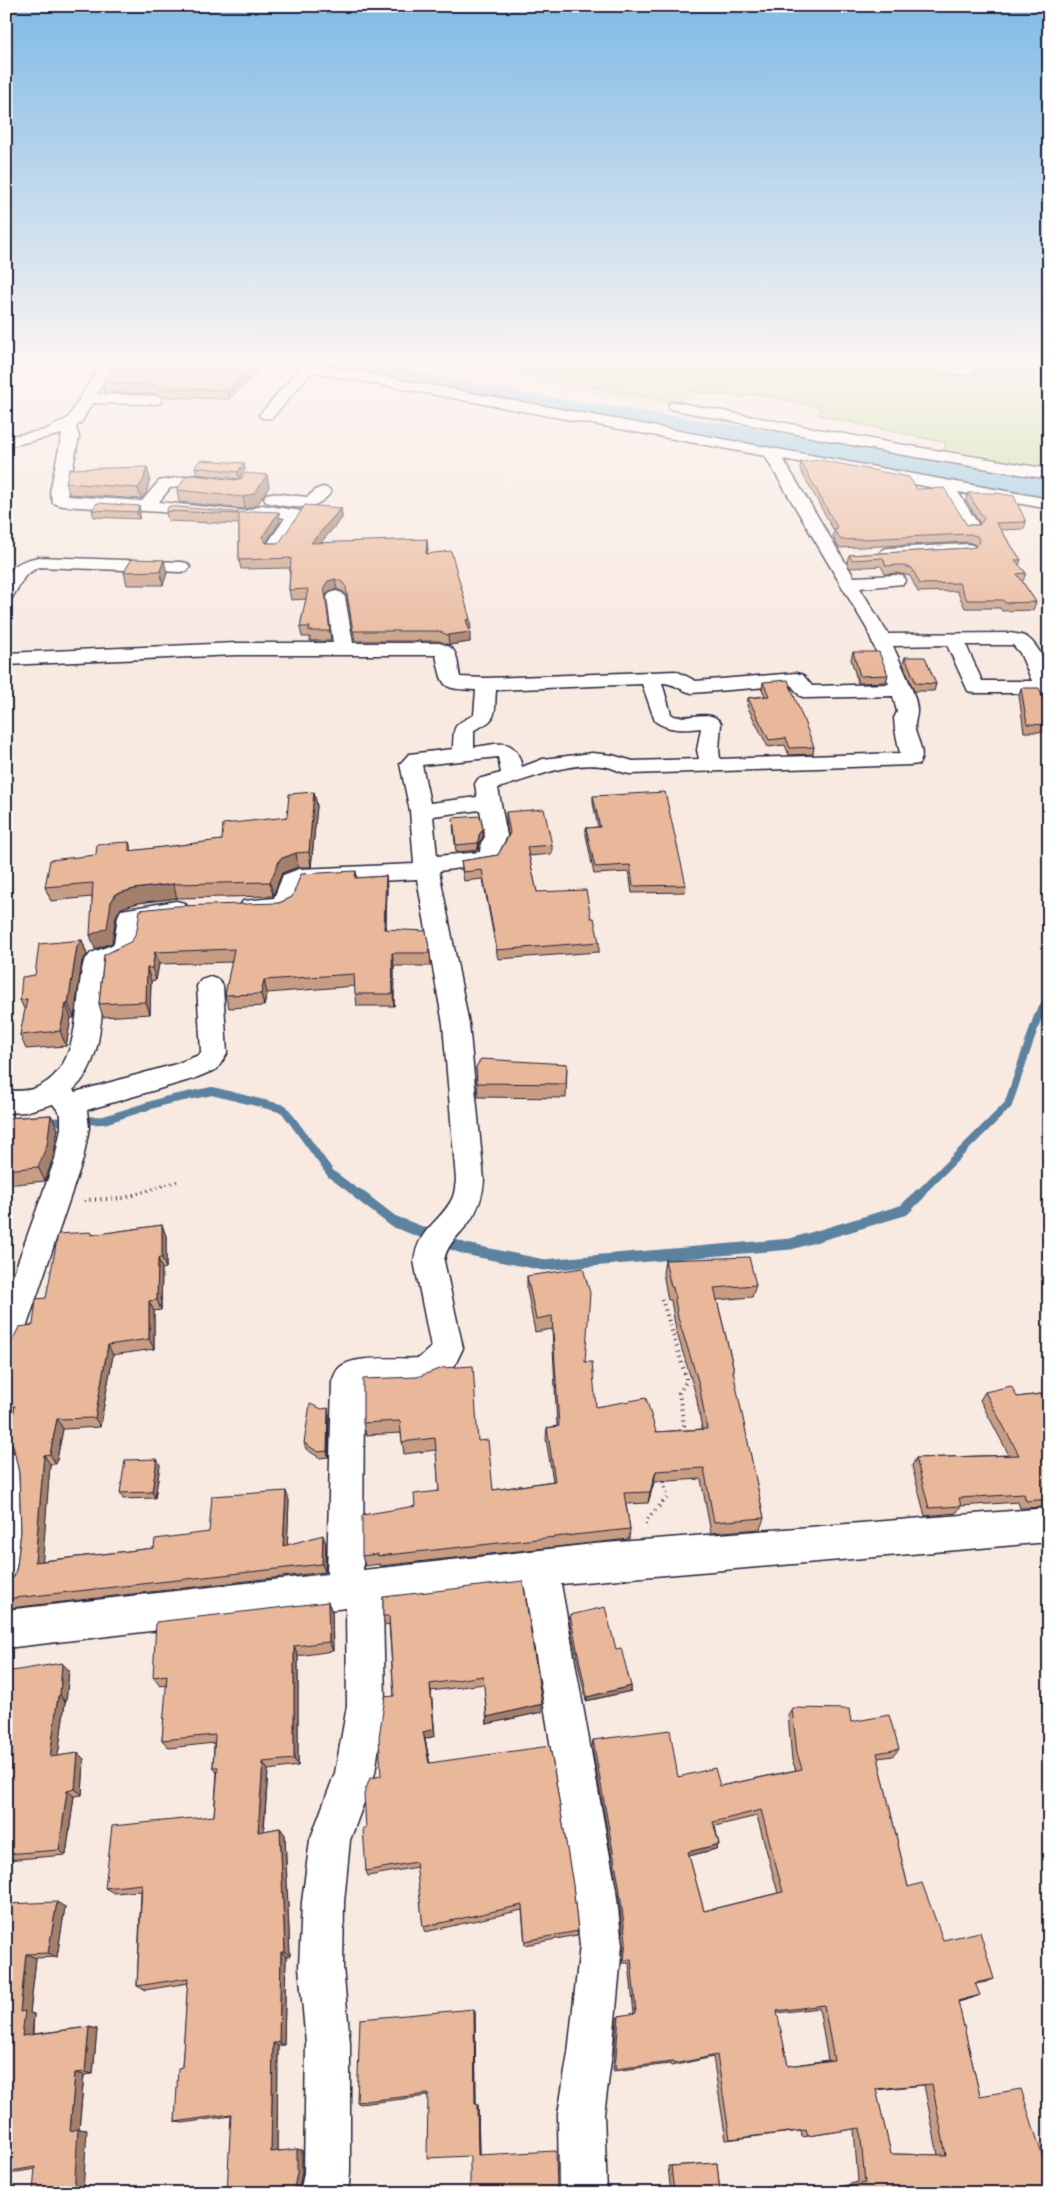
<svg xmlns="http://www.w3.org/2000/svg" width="1055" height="2199" font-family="Mynerve,sans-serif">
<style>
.green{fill:#bddc95;stroke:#707f68}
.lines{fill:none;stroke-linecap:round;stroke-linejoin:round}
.stream-far1{stroke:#5c82a0;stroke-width:8}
.stream{stroke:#5c82a0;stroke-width:11}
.river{fill:#83c2e3;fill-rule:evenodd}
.minor-casing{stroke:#22223b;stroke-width:3}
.path-far2{stroke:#22223b;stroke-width:2;stroke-dasharray:0.5 2;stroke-linecap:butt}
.path-far1{stroke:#22223b;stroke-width:3;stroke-dasharray:1 4;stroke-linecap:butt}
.path{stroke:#22223b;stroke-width:4;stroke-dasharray:1 4.5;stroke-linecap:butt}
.minor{fill:#fff;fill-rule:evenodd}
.wall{fill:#c89d84;stroke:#22223b;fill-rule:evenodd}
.shaded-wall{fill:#a3806c;stroke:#22223b}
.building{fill:#e9b79a;stroke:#22223b;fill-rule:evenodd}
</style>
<rect width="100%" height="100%" fill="#f8e9e1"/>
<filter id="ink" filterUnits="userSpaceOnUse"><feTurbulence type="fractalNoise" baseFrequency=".02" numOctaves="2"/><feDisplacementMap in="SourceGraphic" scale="10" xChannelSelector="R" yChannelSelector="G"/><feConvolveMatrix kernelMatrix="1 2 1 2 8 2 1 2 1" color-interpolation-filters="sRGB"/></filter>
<g filter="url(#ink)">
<polygon class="green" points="462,363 903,363 971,379 1049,374 1049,472 943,453 946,443 818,415 820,407 758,394 740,397 691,391 677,403"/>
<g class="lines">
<g class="stream-far1">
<polyline points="44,1122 104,1120 164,1101 212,1091 284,1109 331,1174 359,1195"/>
<polyline points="918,1195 1008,1105 1037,1019 1049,997"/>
</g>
<polyline class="stream" points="358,1194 393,1221 465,1249 544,1265 791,1244 904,1210 920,1194"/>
<polygon class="river" points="313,363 370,363 545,397 742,426 1049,481 1049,501 742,444 545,415 327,371 317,369"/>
<g class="minor-casing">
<g id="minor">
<polygon points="101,363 115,363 97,394 155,396 160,397 162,400 160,403 155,404 92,403 82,421 76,427 79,437 67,496 142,501 159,481 195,475 224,480 226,483 224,486 218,488 195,485 170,488 159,502 245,511 262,505 302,511 304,515 280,551 268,551 265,547 285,518 264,515 247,521 161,512 63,506 53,503 50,492 62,434 6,447 6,437 45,430 68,418"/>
<path d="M 281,363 L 310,363 L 1049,499 L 1049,509 L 958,492 L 980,527 L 977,531 L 965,531 L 940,489 L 783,459 L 854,577 L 897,575 L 903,576 L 906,580 L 903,584 L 860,588 L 888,634 L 1009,633 C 1015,634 1023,634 1028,638 C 1041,648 1054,676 1047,691 L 1040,693 L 975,693 L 968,691 L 947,645 L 893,646 C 899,660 918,697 917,711 C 917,718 914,722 915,730 C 918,742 926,753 919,764 L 911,765 L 630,774 C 622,773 615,769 608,767 C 571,759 532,779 498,788 L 508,841 C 503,849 503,856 497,863 L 439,871 L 469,1024 L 484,1180 C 483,1195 479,1208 470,1221 C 460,1235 447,1243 444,1261 L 463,1348 L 452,1371 L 442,1379 L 419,1387 L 364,1389 L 363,1570 L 593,1544 L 1049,1508 L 1049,1542 L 561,1584 L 616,1890 L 622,1945 L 612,2053 L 604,2114 L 607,2193 L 559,2193 L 558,2114 L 568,2053 L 580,1945 L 574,1890 L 525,1588 L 383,1604 L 385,1706 L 375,1773 L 350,1840 L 344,1902 L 343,1967 L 350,2043 L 350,2173 L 348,2193 L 300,2193 L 304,2173 L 306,2043 L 299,1967 L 302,1902 L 310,1840 L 335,1773 L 347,1706 L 346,1608 L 6,1648 L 6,1610 L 327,1574 L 332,1382 C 334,1377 335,1372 339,1368 C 354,1354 399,1360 419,1358 L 431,1347 L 414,1261 C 419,1227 439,1224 452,1199 C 455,1193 455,1186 456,1180 L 443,1024 L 417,879 L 302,885 L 293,909 C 281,918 256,917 243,913 L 239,907 L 243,901 L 274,898 L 283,875 L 299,869 L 414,864 L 410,811 L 400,764 L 409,754 L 453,749 C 454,726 452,725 474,715 L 476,690 C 441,689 443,688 436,655 L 236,655 L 6,665 L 6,653 L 236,643 L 333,643 L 327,597 L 330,593 L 336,591 L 342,593 L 345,597 L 353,643 L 439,643 C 460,648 456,658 460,677 L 486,678 L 676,671 L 696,681 L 796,673 L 803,675 L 812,686 L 889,684 L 867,629 L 765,456 L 312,372 L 272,418 L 262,418 L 259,415 L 262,412 L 299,369 L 283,366 ZM 966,645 L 1013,645 L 1020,653 L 1032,681 L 982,681 ZM 662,683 C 674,683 680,690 692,693 L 791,685 L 800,696 L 807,698 L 893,696 L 897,712 L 894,718 L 895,730 L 900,753 L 720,759 L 719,750 L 721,723 C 711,708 689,720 674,716 L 671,714 ZM 642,684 L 655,721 C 668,731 685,730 701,728 L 697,750 L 699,759 L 633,761 L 612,755 L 592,753 L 543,759 L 522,767 C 515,736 500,744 474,747 L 474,730 C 499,719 494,715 496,690 ZM 498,757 L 501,773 L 478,779 L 475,784 L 477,797 L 430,803 L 422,765 ZM 480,810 L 485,837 L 481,843 L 480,852 L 437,856 L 433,816 Z"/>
<path d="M 930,363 L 944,363 L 944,364 C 978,368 1011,362 1045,363 L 1038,367 L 967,375 L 932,371 Z"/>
<polygon points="675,402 892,443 1049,469 1049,479 892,453 670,409 668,406 670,403"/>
<path d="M 323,487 L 329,489 L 331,492 C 316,514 288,507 266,502 L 264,498 L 266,494 L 272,493 L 307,497 L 317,489 Z"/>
<polygon points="967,544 973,545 976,549 973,553 889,558 883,557 880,553 883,549 889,548"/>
<path d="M 38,557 L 181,562 L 187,563 L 190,567 L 187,571 L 181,572 L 38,567 L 25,576 L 12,598 L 6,599 C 6,572 9,563 38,557 Z"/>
<path d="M 176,901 L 185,903 L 188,909 L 185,915 L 141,922 C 137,961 139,950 107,966 C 99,1006 107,1059 73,1090 L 75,1092 L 176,1064 L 199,1055 L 201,1052 L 197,986 L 201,980 L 210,977 L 219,980 L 223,986 L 227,1054 L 217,1069 L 193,1079 L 87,1110 L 89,1128 L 83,1159 L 22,1340 L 17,1350 L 6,1354 L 6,1295 L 55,1159 L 61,1128 L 61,1115 L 53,1104 L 25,1112 L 6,1113 L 6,1091 C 15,1091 25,1091 33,1089 C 84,1071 73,1002 84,961 L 91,953 L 114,944 L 118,916 L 121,910 Z"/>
<path d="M 6,1450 L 18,1455 C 29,1479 29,1560 19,1585 L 6,1590 Z"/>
</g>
</g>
<polyline class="path-far2" points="435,363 656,403"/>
<polyline class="path-far1" points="133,1195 178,1181"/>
<g class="path">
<polyline points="84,1200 125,1198 137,1194"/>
<polyline points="662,1299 686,1377 686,1382 679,1393 684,1425 680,1432"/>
<polyline points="647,1524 647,1519 667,1498 663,1477"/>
</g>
<use href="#minor" class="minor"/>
</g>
<g class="wall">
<polygon points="962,363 988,363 969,364"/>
<polygon points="1049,363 1049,372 973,376 975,370"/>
<polygon points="264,365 229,399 162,397 155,394 104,392 102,383"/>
<polygon points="801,462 917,489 967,525 979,525 980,524 966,500 968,493 1026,522 1024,529 1001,530 1021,560 1019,565 1026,573 1023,581 1022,581 1036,602 1033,610 1002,611 1000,608 965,608 957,591 918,592 910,576 897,573 885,574 881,566 850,568 847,563 849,555 969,548 976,547 974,544 967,542 839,548 833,537 834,531 800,469"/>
<polygon points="195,467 245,469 239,479 267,475 269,487 257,505 245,509 179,502 177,490 238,479 197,474"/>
<polygon points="150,479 146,493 141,499 69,494 66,483"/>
<polygon points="139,506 140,513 139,519 94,517 92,510"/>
<polygon points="341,508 342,518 320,543 428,549 427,553 471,629 469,629 470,642 449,645 439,641 355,641 347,597 344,592 337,589 329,591 325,597 331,641 310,641 310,637 302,637 300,627 306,599 291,600 289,590 290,568 241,569 239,560 239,524 168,521 166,511 245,513 280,522 266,543 279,543"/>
<polygon points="132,559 167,573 163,585 127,585 124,572"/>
<polygon points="853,652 888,675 886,682 858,683 851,659"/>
<polygon points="905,657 936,684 934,691 914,691 903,664"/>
<polygon points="763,682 814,747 813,754 789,755 785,745 768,747 747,706 748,698 765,696 762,689"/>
<polygon points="1021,688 1049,710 1049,732 1024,732 1019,695"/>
<polygon points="314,792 317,806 311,867 298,867 282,873 273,896 177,898 138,903 121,908 116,916 112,943 95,949 92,897 51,901 45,887 96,855 129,842 132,851 222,840 287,817"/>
<polygon points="593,796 686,885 685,892 632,893 629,872 594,874 586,835 586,828 598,827 593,803"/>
<polygon points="506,812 552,845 552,854 529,856 537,892 591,918 599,942 599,952 498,959 483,879 464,881 462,870 461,861 498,855 508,835 506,821"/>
<polygon points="453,825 483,829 483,837 479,843 478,850 456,852"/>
<polygon points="356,871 357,878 386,876 387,889 386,929 430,953 431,966 394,966 394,1006 357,1006 355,986 267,993 264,1006 229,1008 225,995 232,962 159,964 156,980 151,981 150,1014 103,1017 99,1004 104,955 279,903"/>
<polygon points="82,940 87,955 82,961 74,1018 71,1018 66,1046 26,1049 20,1035 25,1011 20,1000 35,975"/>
<polygon points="567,1064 566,1098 478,1097 476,1067"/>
<polygon points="51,1115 58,1129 53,1158 45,1181 6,1185 6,1118"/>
<polygon points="162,1225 166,1236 166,1268 162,1269 161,1310 154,1311 154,1349 113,1355 100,1427 63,1429 56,1464 50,1464 42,1561 154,1548 209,1532 289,1500 287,1545 326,1544 325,1572 10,1608 6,1604 6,1581 14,1577 17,1566 21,1531 19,1473 15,1452 8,1442 13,1417 6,1417 6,1343 12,1341 33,1325 46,1298 91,1232 93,1235"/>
<polygon points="665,1260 756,1285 752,1297 717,1300 734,1370 733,1374 764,1518 760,1529 711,1533 701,1479 654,1482 648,1503 626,1504 630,1529 629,1539 380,1566 380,1564 365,1566 362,1556 415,1506 439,1491 436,1450 404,1454 401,1433 366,1435 363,1423 417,1377 478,1441 493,1490 553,1481 546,1439 547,1428 557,1426 552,1329 535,1332 527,1289 527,1276 585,1362 596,1407 656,1432 702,1429 696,1395 676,1330 671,1300 668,1300 663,1273"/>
<polygon points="985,1392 1017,1397 1049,1393 1049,1507 1020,1508 1018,1502 961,1506 956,1513 925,1516 912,1466 916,1458 1009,1455 980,1400"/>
<polygon points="329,1414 328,1457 320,1458 306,1449 304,1443"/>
<polygon points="160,1465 155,1498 123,1499 120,1493"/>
<polygon points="383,1597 542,1712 487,1724 484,1684 431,1691 435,1736 425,1739 429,1762 578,1931 577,1935 525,1945 522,1910 425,1932 423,1927 417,1867 368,1876 366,1871 366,1828 381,1776 394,1696 389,1624 385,1625 383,1616"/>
<polygon points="328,1602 332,1612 333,1651 298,1656 298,1766 268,1770 264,1831 280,1828 285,1835 290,1956 286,1956 284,2045 278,2046 277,2151 302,2150 302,2173 298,2193 231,2116 183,2123 175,2122 182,2067 188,1983 145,1990 137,1986 141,1891 114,1893 105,1888 214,1816 217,1773 213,1767 214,1743 169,1748 162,1740 167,1685 160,1686 153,1677"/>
<polygon points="570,1615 616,1649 631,1686 631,1691 586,1701 569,1620"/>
<polygon points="69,1670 66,1702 65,1702 58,1756 78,1753 84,1759 82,1795 74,1796 66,1855 6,1860 6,1718 7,1712 6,1712 6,1672"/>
<path d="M 792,1708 L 851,1722 L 899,1749 L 893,1756 L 878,1758 L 908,1887 L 943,1940 L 994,1979 L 986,1982 L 976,1984 L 972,1998 L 958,2002 L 980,2096 L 1049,2193 L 816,2193 L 858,2182 L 854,2129 L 802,2137 L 801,2131 L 726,2140 L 713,2057 L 671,2066 L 670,2064 L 613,2071 L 617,2018 L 619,2016 L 634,2014 L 629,1963 L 622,1963 L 624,1945 L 618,1890 L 592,1747 L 593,1740 L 678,1777 L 720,1786 L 796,1770 L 792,1760 L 788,1715 ZM 757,1816 L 778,1893 L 704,1911 L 689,1856 L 716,1849 L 719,1844 L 715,1826 ZM 819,2008 L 828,2060 L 788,2066 L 777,2013 ZM 924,2085 L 938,2155 L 891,2154 L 876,2090 Z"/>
<polygon points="65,1907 57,1957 36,1958 30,2013 34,2014 33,2034 89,2027 97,2029 93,2074 84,2075 79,2129 87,2130 35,2169 6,2174 6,1912"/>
<polygon points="475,2012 476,2104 478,2105 479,2155 470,2156 428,2096 360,2104 357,2102"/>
<polygon points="717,2163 720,2193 671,2193 668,2166"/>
</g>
<g class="shaded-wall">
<polygon points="255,363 264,363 264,365 229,399 228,390"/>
<polygon points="244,463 245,469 239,479 238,472"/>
<polygon points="147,467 150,479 146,493 141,499 138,488"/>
<polygon points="267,475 269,487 257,505 245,509 243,497"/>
<polygon points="139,506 140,513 139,519 137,512"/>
<polygon points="341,508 342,518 312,553 311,543"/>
<polygon points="279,512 280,522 263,547 262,537"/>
<polygon points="427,539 428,549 426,563 426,554"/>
<polygon points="164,560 167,573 163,585 160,571"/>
<polygon points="335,579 337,589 329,591 325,597 324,587 328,581"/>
<polygon points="470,619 471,629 466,630 466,620"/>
<polygon points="470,632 470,642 449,645 448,635"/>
<polygon points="314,792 317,806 311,867 309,852"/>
<polygon points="483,829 483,837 479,843 478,850 479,835"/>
<polygon points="296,853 298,867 282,873 273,896 270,882 280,859"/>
<polygon points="386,876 387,889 385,942 384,929"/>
<polygon points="173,884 177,898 138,903 121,908 116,916 112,943 95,949 90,935 116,894 134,889"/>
<polygon points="82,940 87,955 82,961 74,1018 68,1004 77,946"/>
<polygon points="155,952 159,964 156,980 152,968"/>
<polygon points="392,953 394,966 394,1006 393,994"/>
<polygon points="147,968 151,981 150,1014 146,1002"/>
<polygon points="264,980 267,993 264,1006 261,994"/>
<polygon points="66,1004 71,1018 66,1046 60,1031"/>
<polygon points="51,1115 58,1129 53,1158 45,1181 38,1167"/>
<polygon points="162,1225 166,1236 166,1268 162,1258"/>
<polygon points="158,1258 162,1269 161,1310 157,1300"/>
<polygon points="149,1301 154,1311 154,1349 149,1339"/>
<polygon points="108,1345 113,1355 100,1427 95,1418"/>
<polygon points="328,1408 329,1414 328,1457 327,1451"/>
<polygon points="57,1419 63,1429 56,1464 50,1454"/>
<polygon points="44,1455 50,1464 42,1570 35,1562"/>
<polygon points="157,1459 160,1465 155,1498 152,1492"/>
<polygon points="656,1471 654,1482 648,1503 650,1492"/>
<polygon points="286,1491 289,1500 287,1555 283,1546"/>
<polygon points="323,1535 326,1544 325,1572 322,1564"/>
<polygon points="328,1602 332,1612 333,1651 329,1642"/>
<polygon points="294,1646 298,1656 298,1766 294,1759"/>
<polygon points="62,1663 69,1670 66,1702 60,1695"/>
<polygon points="430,1684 431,1691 435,1736 425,1739 431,1769 423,1732"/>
<polygon points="631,1686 631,1691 586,1701 587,1697"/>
<polygon points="58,1696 65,1702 57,1763 50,1757"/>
<polygon points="542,1704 542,1712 487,1724 487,1717"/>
<polygon points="78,1753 84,1759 82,1795 75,1789"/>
<polygon points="263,1762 268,1770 263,1839 258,1832"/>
<polygon points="67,1791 74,1796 66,1855 59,1850"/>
<polygon points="280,1828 285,1835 290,1956 285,1952"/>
<polygon points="719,1844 716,1849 685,1857 688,1852"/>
<polygon points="57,1902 65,1907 57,1957 48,1953"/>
<polygon points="281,1952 286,1956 284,2045 279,2043"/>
<polygon points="26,1954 36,1958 30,2013 34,2014 32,2038 22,2036 20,2012"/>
<polygon points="980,1995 972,1998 950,2004 958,2001"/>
<polygon points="474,2009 475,2012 476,2105 475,2104"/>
<polygon points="89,2027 97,2029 93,2074 85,2072"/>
<polygon points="273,2043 278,2046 277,2152 271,2152"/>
<polygon points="75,2073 84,2075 79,2129 87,2130 83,2193 74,2193 70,2131"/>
<polygon points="477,2104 478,2105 479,2155 478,2155"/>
<polygon points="297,2149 302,2150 302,2173 298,2193 293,2193"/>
</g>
<g class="building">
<polygon points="116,363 255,363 228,390 160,388 153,385 102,383"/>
<polygon points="1038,363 1049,363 1049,366 975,370"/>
<polygon points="200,460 244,463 238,472 195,467"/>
<polygon points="820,460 909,477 917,489 944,488 967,525 979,525 984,519 968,493 997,493 1014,496 1026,522 996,523 1021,560 1015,560 1026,573 1017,574 1036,602 1005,603 1003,600 967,600 959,583 920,584 912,568 899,565 886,566 883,558 852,560 849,555 969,548 975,547 980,542 977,536 969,534 841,540 834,530 838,529 801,462"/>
<polygon points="147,467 143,481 138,488 66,483 69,469"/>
<polygon points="245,473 267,475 255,493 243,497 177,490 186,476 193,475 235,480 242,478"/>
<polygon points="97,503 139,506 137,512 92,510"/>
<polygon points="305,505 341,508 311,543 427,539 426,554 451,551 470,619 466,620 470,632 448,635 438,631 353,631 346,587 342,582 335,579 328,581 324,587 330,631 309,631 310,627 300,627 308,589 289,590 291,558 239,560 239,514 166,511 169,506 245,513 254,511 279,512 262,537 266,543 279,543"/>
<polygon points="132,559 164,560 160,571 124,572"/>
<polygon points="853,652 879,652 888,675 860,676"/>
<polygon points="905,657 925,657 936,684 916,683"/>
<polygon points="788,680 814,747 790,748 786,738 769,740 748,698 769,696 763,682"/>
<polygon points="1021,688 1039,688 1049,710 1049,725 1027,724"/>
<polygon points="314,792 309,852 296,853 280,859 270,882 173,884 134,889 116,894 111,902 107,928 90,935 93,883 45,887 50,860 96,855 97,844 129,842 129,851 222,840 223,824 287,817 289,794"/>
<polygon points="665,792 686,885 633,886 630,865 595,867 586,828 600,827 593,796"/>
<polygon points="544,809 552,845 527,847 537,892 586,890 591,918 594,918 599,942 497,950 482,870 463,872 461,861 498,855 510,833 506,812"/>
<polygon points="480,816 483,829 479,835 478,843 456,845 453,818"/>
<polygon points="356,871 355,878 386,876 384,929 426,931 430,953 392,953 393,994 355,994 354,974 264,980 261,994 225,995 234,949 155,952 152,968 147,968 146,1002 99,1004 104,955 132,941 137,930 140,910 176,906 279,903 292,897 301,874"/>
<polygon points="82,940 77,946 68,1004 66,1004 60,1031 20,1035 27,999 20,1000 22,977 35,975 39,944"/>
<polygon points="481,1059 567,1064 566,1084 477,1083 476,1067"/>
<polygon points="51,1115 47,1145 38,1167 6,1170 6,1118"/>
<polygon points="162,1225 162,1258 158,1258 157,1300 149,1301 149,1339 108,1345 95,1418 57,1419 50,1454 44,1455 35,1562 154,1548 155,1539 209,1532 212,1496 286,1491 283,1546 323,1535 322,1564 6,1599 6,1581 14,1577 17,1566 21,1531 19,1473 13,1445 8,1442 15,1406 6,1407 6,1343 12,1341 19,1327 33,1325 36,1299 46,1298 58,1234 91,1232 91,1235"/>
<polygon points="749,1257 756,1285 714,1288 734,1370 733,1371 764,1518 714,1522 704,1468 656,1471 650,1492 624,1493 630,1529 378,1556 378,1554 362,1556 362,1515 415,1506 414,1494 439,1491 435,1438 402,1442 400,1421 363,1423 363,1379 417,1377 442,1368 473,1366 478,1441 488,1440 493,1490 555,1481 547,1428 559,1426 552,1316 536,1319 527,1276 583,1268 590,1293 585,1362 592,1362 596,1407 646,1398 656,1432 707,1429 699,1384 678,1318 673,1287 671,1287 665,1260"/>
<polygon points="1011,1386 1017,1397 1049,1393 1049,1499 1026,1501 1024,1494 959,1498 961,1506 929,1508 916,1458 1019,1455 985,1392"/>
<polygon points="310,1404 322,1409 328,1408 327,1451 318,1452 304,1443"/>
<polygon points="157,1459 152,1492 120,1493 125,1460"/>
<polygon points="523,1581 542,1704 487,1717 483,1676 430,1684 434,1729 423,1732 429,1763 550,1746 573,1885 578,1931 525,1941 522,1905 423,1927 416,1862 366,1871 363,1828 366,1828 364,1794 370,1778 381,1776 379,1737 385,1697 394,1696 389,1616 383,1616 383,1597"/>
<polygon points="328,1602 329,1642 294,1646 294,1759 263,1762 258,1832 280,1828 285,1952 281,1952 279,2043 273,2043 271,2152 297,2149 297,2173 293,2193 227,2193 231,2114 175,2122 178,2068 182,2067 188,1978 137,1986 142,1884 105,1888 112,1826 214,1816 218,1767 213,1767 215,1735 162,1740 167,1675 153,1677 156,1622"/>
<polygon points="605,1607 616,1649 621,1648 631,1686 587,1697 570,1615"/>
<polygon points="62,1663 60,1695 58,1696 50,1757 78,1753 75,1789 67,1791 59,1850 6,1854 6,1718 8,1704 6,1704 6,1672"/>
<path d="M 792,1708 L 849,1709 L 851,1722 L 889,1715 L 899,1749 L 877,1753 L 908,1887 L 922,1883 L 943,1940 L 980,1932 L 994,1979 L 975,1983 L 980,1995 L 958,2001 L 980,2096 L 1021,2089 L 1049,2176 L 1049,2193 L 824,2193 L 865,2183 L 860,2128 L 808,2136 L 806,2130 L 730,2139 L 717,2055 L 674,2064 L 673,2062 L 615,2069 L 619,2016 L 636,2013 L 631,1959 L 624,1960 L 626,1941 L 619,1885 L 593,1740 L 670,1730 L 678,1777 L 715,1768 L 720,1786 L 802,1769 L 797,1753 ZM 761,1810 L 783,1892 L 704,1911 L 688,1852 L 719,1844 L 713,1822 ZM 824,2005 L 834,2060 L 788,2066 L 777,2011 ZM 932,2084 L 946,2155 L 891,2154 L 876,2089 Z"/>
<polygon points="57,1902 48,1953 26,1954 20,2012 25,2011 22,2036 89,2027 85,2072 75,2073 70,2131 78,2129 74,2193 33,2193 35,2167 6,2172 6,1912 8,1904"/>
<polygon points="474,2009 475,2104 477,2104 478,2155 556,2151 557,2193 470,2193 470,2156 427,2158 428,2094 357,2102 360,2019"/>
<polygon points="717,2163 720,2193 674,2193 671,2166"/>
</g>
</g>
<linearGradient id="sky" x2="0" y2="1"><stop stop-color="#7fbae6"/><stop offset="0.54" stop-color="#fcf5f2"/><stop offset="1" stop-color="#fcf5f2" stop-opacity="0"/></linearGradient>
<rect width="1055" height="671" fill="url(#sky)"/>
<rect width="1055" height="2199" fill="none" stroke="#fff" stroke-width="25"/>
<rect x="12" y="12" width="1030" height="2174" fill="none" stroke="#22223b" stroke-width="2" filter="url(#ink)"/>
</svg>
